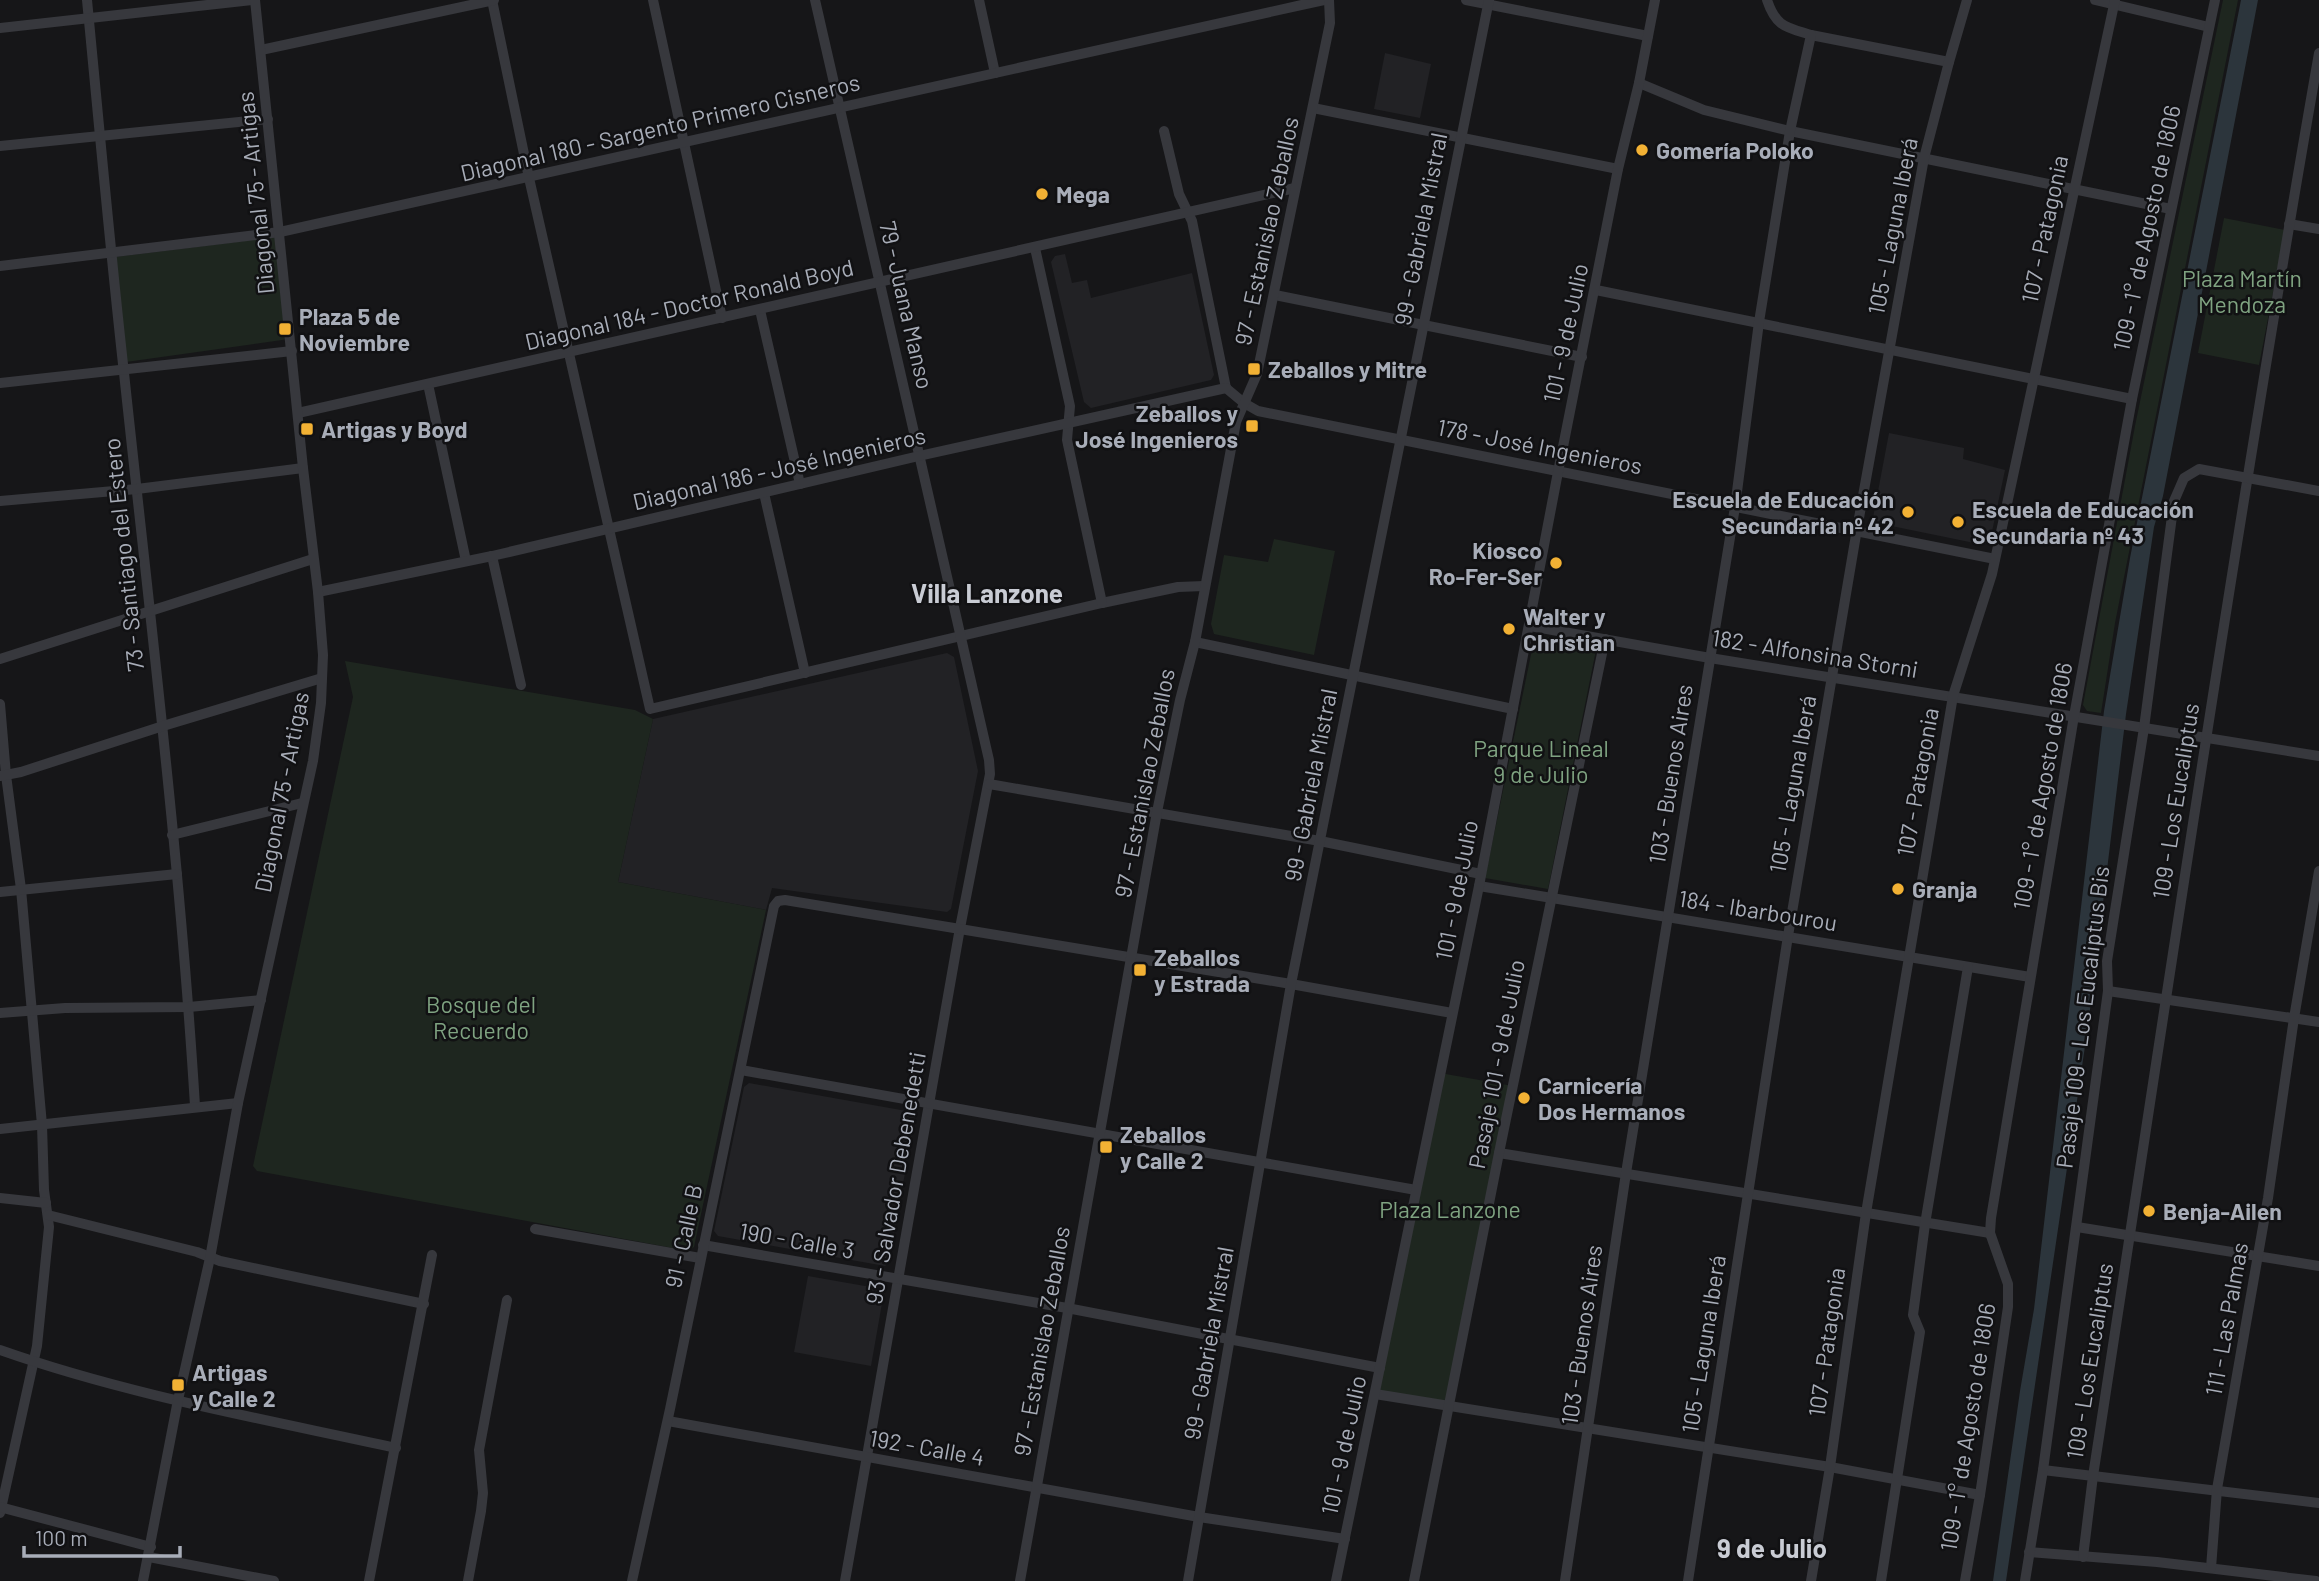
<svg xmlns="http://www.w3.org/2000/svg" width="2319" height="1581" font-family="Barlow,sans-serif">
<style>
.built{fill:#222225}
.green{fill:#1e261f}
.water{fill:#2c353c}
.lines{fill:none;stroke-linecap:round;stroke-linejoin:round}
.minor{stroke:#37383d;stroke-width:10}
.poi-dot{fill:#f2b134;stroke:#111113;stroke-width:2.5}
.labels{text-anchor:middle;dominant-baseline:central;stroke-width:5;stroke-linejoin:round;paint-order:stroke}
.street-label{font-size:23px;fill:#a8adb8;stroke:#111113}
.poi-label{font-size:23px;font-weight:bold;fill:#a8adb8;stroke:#111113;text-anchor:start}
.park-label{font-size:23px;fill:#7fa381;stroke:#111113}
.quarter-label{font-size:26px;font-weight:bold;fill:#c9ccd4;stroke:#111113}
</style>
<rect width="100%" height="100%" fill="#161618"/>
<g class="built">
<polygon points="1385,53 1431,64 1420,118 1374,109"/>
<polygon points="1065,254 1072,283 1087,280 1091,298 1192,273 1214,375 1211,380 1091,408 1084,402 1051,262 1055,256"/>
<polygon points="1889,433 1964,448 1963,459 2005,470 1990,541 1984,545 1877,523 1873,518"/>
<polygon points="947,653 954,657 978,771 951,909 947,912 772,888 766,910 618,882 653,719"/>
<polygon points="749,1083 912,1112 915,1117 889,1262 885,1266 718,1236 714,1231 744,1087"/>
<polygon points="808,1276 882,1289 884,1292 871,1366 794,1352"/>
</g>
<g class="green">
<polygon points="2223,0 2238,0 2115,623 2101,713 2087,711 2083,705 2135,426"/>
<polygon points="2224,218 2285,230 2259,365 2198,353"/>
<polygon points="277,237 289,339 126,362 115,257"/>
<polygon points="1274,539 1335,551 1314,655 1214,634 1211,624 1224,555 1268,562"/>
<polygon points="1535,635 1597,645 1548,889 1485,878"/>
<polygon points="345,661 635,710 653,719 618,882 766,910 694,1247 689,1251 257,1171 253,1166 353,697"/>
<polygon points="1440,1073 1513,1086 1449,1406 1375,1394"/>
</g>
<polygon class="water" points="2241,0 2258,0 2163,496 2154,527 2126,714 2088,1026 2006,1581 1993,1581 2020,1391 2034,1309 2104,711 2130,558"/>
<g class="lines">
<g class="minor">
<path d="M 87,0 C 99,124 110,248 124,373 C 150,617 180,861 195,1106"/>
<polyline points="492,0 529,178 650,709 1102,603 1178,587 1204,586"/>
<polyline points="653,0 722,318"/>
<polyline points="815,0 989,760 990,774 960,928 845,1581"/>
<polyline points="979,0 995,73"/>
<polyline points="1466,0 1648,36"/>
<polyline points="2095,0 2209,27"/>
<polyline points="0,28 252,0"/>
<polyline points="1811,35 1949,62"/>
<polyline points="261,50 494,0"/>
<polyline points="1639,83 1704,110 1790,131 2171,209"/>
<polyline points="1313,108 1618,169"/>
<polyline points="1164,131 1179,194 1192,221 1226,388"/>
<polyline points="0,146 268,119"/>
<polyline points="2289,224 2319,229"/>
<polyline points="1035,248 1070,406 1067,440 1102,603"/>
<polyline points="0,266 280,232 1324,0"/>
<polyline points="1596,290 2132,399"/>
<polyline points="1275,295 1582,357"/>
<polyline points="760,310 800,484"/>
<polyline points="0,383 292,351"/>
<polyline points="428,384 466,561"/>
<polyline points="1226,388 1244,403 1258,411 1995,559"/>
<polyline points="298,413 1295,188"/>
<polyline points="764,493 805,673"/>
<polyline points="0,501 137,489 303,468"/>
<polyline points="492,556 521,685"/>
<polyline points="318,592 492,556 919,456 1226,388"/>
<polyline points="1530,626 1710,658 2319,756"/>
<polyline points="1195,642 1513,709"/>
<polyline points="0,659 313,559"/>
<polyline points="0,704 6,775 21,889 42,1125 44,1190 49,1227 37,1346 0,1513"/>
<polyline points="0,776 21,772 163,726 322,678"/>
<polyline points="989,784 1320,841 1481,874"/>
<polyline points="172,835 302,803"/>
<polyline points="1479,886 2030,977"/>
<polyline points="0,892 177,874"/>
<polyline points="2108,991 2319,1022"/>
<polyline points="0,1013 65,1008 189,1007 261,1000"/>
<polyline points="741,1070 1416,1190"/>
<polyline points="0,1129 238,1103"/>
<polyline points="1499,1153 1990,1233"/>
<polyline points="0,1198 46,1203"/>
<polyline points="48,1215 197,1252 220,1261 424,1304"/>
<polyline points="2077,1227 2319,1266"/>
<polyline points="535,1229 700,1258"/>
<polyline points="703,1245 1067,1308 1380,1368"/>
<path d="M 0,1350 C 128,1395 264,1419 396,1448"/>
<polyline points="1375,1394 1830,1467 1980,1495"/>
<polyline points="668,1421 1199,1517 1345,1539"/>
<polyline points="2043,1470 2319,1503"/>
<polyline points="0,1507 151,1547"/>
<polyline points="2029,1552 2157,1562 2316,1581"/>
<polyline points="149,1557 274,1581"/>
<path d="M 2083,1557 L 2093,1476 C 2166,1001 2236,526 2319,53"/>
<polyline points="2211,1568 2217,1489 2268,1198 2294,1018 2319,871"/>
<polyline points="143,1581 178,1400 210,1258 238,1103 313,761 321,703 323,655 318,592 303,468 255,0"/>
<polyline points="369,1581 432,1255"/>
<polyline points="468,1581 481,1511 483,1493 479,1450 507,1300"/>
<polyline points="632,1581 670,1409 774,906 778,901 785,900 1291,984 1452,1013"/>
<polyline points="1020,1581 1157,812 1180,700 1195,642 1236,422 1257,374 1330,23 1329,0"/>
<polyline points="1188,1581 1291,984 1489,0"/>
<polyline points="1336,1581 1479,886 1558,472 1618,169 1639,83 1655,0"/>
<polyline points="1414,1581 1499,1153 1605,639"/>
<path d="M 1565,1581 L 1626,1173 L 1735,507 L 1759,322 L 1790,131 L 1811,35 C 1786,27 1776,27 1767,0"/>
<polyline points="1688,1581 1788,936 1857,529 1924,158 1949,62 1967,0"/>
<polyline points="1811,1581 1830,1467 1866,1213 1953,696 1992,574 2115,0"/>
<polyline points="1881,1581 1920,1332 1913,1315 1925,1224 1968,967"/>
<polyline points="1965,1581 1980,1495 2008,1307 2008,1284 1990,1233 1991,1218 2074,716 2132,399 2215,0"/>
<polyline points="2025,1581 2043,1470 2108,991 2107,961 2144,728 2174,501 2184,478 2199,469 2319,491"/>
</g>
</g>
<g class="poi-dot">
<circle cx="1642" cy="150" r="7"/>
<circle cx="1042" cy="194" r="7"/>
<rect x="278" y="322" width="14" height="14" rx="3.5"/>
<rect x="1247" y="362" width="14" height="14" rx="3.5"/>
<rect x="1245" y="419" width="14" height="14" rx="3.5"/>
<rect x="300" y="422" width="14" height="14" rx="3.5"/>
<circle cx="1908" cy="512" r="7"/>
<circle cx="1958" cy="522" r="7"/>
<circle cx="1556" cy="563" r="7"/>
<circle cx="1509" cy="629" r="7"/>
<circle cx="1898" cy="889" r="7"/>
<rect x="1133" y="963" width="14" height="14" rx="3.5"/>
<circle cx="1524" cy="1098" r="7"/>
<rect x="1099" y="1140" width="14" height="14" rx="3.5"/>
<circle cx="2149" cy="1211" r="7"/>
<rect x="171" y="1378" width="14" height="14" rx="3.5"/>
</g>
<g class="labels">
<g class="street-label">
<text transform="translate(660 127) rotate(-13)">Diagonal 180 - Sargento Primero Cisneros</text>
<text transform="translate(255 193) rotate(-96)">Diagonal 75 - Artigas</text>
<text transform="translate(1892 226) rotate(-79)">105 - Laguna Iberá</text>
<text transform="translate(2146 228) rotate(-78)">109 - 1° de Agosto de 1806</text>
<text transform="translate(1420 229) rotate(-79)">99 - Gabriela Mistral</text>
<text transform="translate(2044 229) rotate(-78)">107 - Patagonia</text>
<text transform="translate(1266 231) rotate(-78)">97 - Estanislao Zeballos</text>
<text transform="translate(689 304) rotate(-13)">Diagonal 184 - Doctor Ronald Boyd</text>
<text transform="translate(907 305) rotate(77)">79 - Juana Manso</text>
<text transform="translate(1565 333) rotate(-78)">101 - 9 de Julio</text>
<text transform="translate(1540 446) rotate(11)">178 - José Ingenieros</text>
<text transform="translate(779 468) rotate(-13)">Diagonal 186 - José Ingenieros</text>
<text transform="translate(123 555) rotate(-96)">73 - Santiago del Estero</text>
<text transform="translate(1815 653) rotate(9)">182 - Alfonsina Storni</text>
<text transform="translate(1670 774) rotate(-81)">103 - Buenos Aires</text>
<text transform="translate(1917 782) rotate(-80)">107 - Patagonia</text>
<text transform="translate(1144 783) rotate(-79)">97 - Estanislao Zeballos</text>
<text transform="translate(1792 784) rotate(-80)">105 - Laguna Iberá</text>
<text transform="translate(1310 785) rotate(-79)">99 - Gabriela Mistral</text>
<text transform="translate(2042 786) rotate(-80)">109 - 1° de Agosto de 1806</text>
<text transform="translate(281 792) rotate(-79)">Diagonal 75 - Artigas</text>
<text transform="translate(2175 801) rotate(-81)">109 - Los Eucaliptus</text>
<text transform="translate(1456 890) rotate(-79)">101 - 9 de Julio</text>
<text transform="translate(1758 910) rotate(9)">184 - Ibarbourou</text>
<text transform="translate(2082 1017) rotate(-83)">Pasaje 109 - Los Eucaliptus Bis</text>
<text transform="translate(1496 1064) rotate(-79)">Pasaje 101 - 9 de Julio</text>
<text transform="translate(895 1178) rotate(-80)">93 - Salvador Debenedetti</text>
<text transform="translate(683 1236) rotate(-78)">91 - Calle B</text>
<text transform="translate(797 1240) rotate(10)">190 - Calle 3</text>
<text transform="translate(2226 1319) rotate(-80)">111 - Las Palmas</text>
<text transform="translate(1581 1335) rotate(-82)">103 - Buenos Aires</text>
<text transform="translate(1041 1341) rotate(-80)">97 - Estanislao Zeballos</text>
<text transform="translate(1826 1342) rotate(-82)">107 - Patagonia</text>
<text transform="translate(1208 1343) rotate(-80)">99 - Gabriela Mistral</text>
<text transform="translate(1703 1344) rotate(-81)">105 - Laguna Iberá</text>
<text transform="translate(2089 1361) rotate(-81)">109 - Los Eucaliptus</text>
<text transform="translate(1967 1427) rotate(-81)">109 - 1° de Agosto de 1806</text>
<text transform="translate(1343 1445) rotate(-78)">101 - 9 de Julio</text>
<text transform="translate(927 1447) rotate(10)">192 - Calle 4</text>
</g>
<g class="poi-label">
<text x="1656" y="150">Gomería Poloko</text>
<text x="1056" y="194">Mega</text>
<text x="299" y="316">Plaza 5 de<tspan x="299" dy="26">Noviembre</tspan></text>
<text x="1268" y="369">Zeballos y Mitre</text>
<text x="1238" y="413" text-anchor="end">Zeballos y<tspan x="1238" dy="26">José Ingenieros</tspan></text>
<text x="321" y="429">Artigas y Boyd</text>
<text x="1894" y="499" text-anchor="end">Escuela de Educación<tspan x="1894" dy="26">Secundaria nº 42</tspan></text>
<text x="1972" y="509">Escuela de Educación<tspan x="1972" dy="26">Secundaria nº 43</tspan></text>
<text x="1542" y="550" text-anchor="end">Kiosco<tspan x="1542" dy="26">Ro-Fer-Ser</tspan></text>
<text x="1523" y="616">Walter y<tspan x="1523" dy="26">Christian</tspan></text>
<text x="1912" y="889">Granja</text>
<text x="1154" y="957">Zeballos<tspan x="1154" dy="26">y Estrada</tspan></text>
<text x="1538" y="1085">Carnicería<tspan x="1538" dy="26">Dos Hermanos</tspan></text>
<text x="1120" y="1134">Zeballos<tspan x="1120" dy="26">y Calle 2</tspan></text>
<text x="2163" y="1211">Benja-Ailen</text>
<text x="192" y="1372">Artigas<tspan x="192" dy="26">y Calle 2</tspan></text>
</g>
<g class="park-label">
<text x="2242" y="278">Plaza Martín<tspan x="2242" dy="26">Mendoza</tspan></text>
<text x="1541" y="748">Parque Lineal<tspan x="1541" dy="26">9 de Julio</tspan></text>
<text x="481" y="1004">Bosque del<tspan x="481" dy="26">Recuerdo</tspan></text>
<text x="1450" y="1209">Plaza Lanzone</text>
</g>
<g class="quarter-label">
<text x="987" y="592">Villa Lanzone</text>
<text x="1772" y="1547">9 de Julio</text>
</g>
</g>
<path d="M24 1546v10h156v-10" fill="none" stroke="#a8adb8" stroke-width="3.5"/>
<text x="35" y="1546" font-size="21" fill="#a8adb8" stroke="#111113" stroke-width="5" paint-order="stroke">100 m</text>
</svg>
